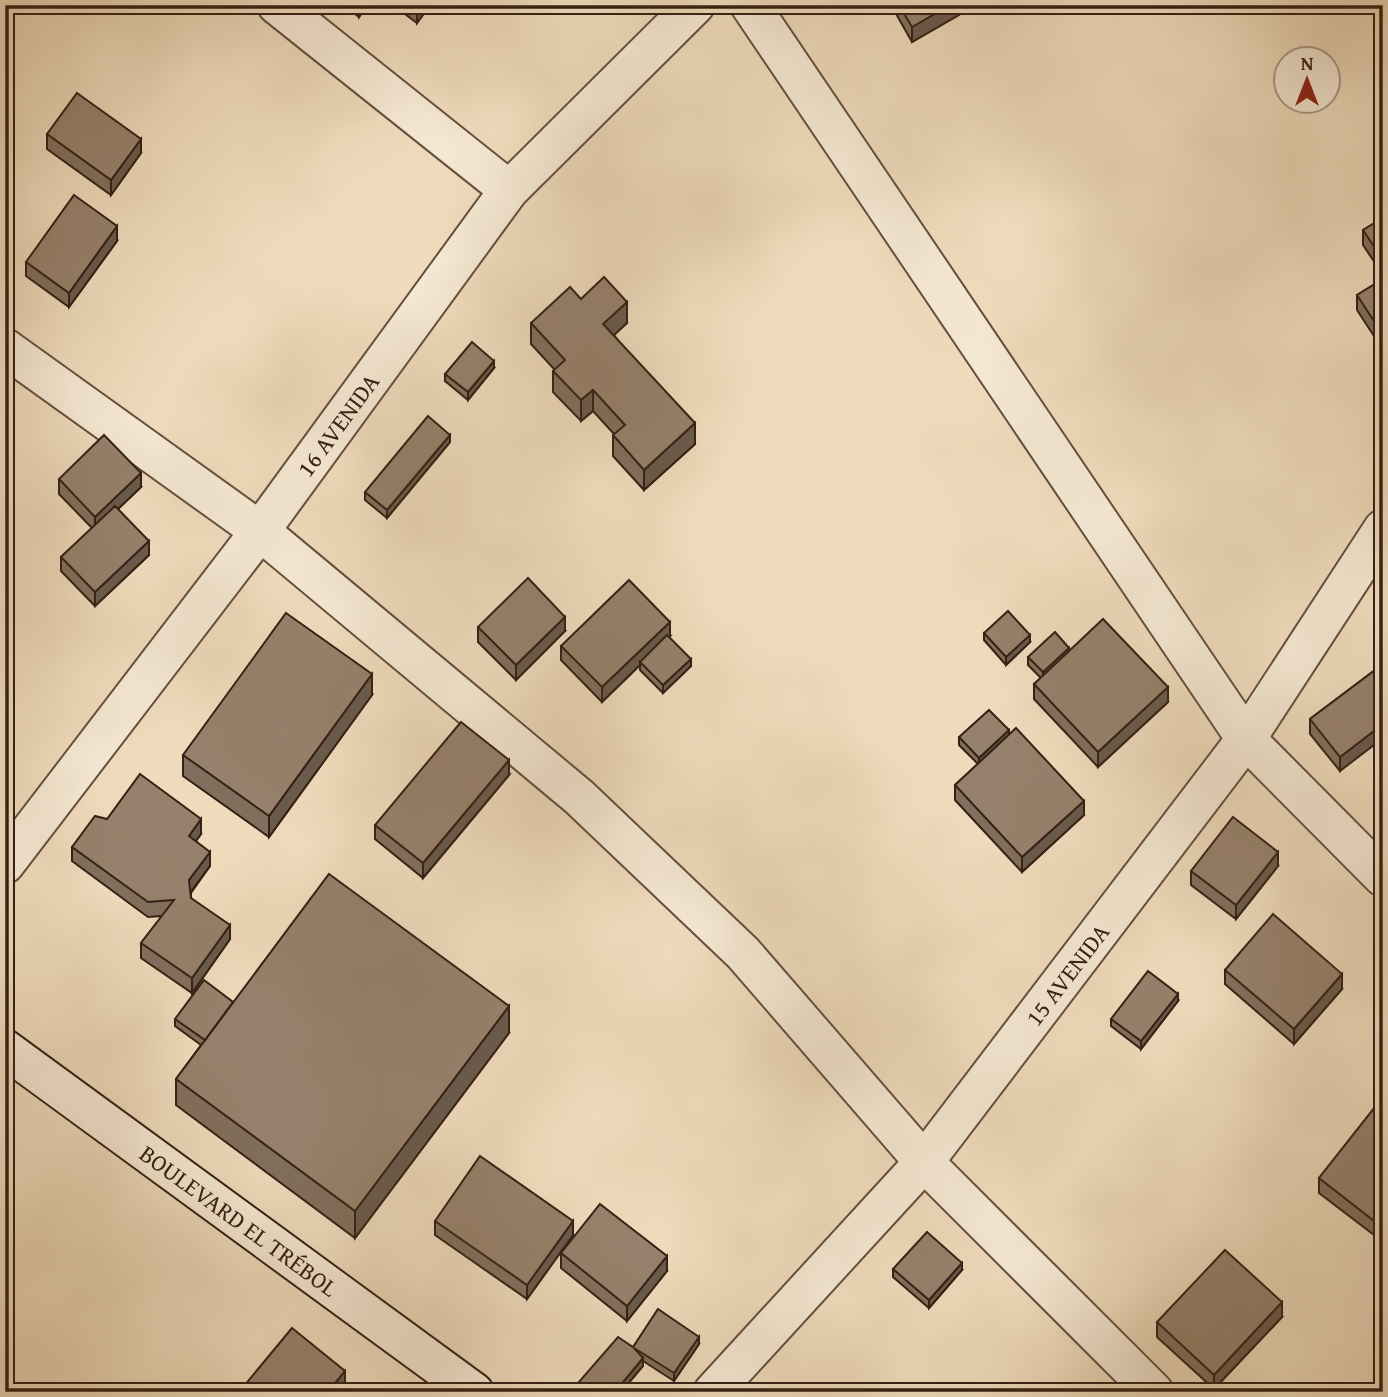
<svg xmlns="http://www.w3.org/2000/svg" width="1388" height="1397" font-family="'Gentium Book Plus',serif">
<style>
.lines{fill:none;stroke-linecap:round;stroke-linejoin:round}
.street-casing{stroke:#644f3f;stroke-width:42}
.secondary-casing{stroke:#352015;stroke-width:42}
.street{stroke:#f5e8d3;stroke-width:38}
.secondary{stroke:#f5e8d3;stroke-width:38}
.wall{fill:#816f5d;stroke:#352015;stroke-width:2}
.shaded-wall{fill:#695a4c;stroke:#352015;stroke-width:2}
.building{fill:#96816c;stroke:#352015;stroke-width:2}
.labels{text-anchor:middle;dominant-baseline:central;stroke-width:5;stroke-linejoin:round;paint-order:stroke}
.street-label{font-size:24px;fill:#352015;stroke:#f5e8d3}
</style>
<rect width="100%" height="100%" fill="#efdbbc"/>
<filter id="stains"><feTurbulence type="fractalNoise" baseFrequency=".00286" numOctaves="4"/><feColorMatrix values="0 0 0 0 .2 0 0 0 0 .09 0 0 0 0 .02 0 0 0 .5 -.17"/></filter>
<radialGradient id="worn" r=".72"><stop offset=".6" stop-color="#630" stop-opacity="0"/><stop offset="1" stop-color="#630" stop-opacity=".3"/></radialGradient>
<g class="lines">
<g class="street-casing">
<g id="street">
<polyline points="277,5 509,190"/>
<polyline points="750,5 1246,739 1383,877"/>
<polyline points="5,348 260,531 579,797 743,953 924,1162 1154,1392"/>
<path id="s1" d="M 5,864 L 260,531 L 509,190 L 695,5"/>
<path id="s2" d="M 713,1392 L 924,1162 L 1246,739 L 1383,529"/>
</g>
</g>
<g class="secondary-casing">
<g id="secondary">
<path id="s3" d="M 5,1049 L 474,1392"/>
</g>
</g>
<use href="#street" class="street"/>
<use href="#secondary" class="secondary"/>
</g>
<g class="wall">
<polygon points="343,5 367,5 359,17"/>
<polygon points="393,5 430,5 417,23"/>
<polygon points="891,5 976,5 912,42"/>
<polygon points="47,134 141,153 111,195 47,149"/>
<polygon points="1383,218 1383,275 1363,245 1363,230"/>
<polygon points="117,241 69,307 26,276 26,262"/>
<polygon points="1383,279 1383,350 1357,310 1357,295"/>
<polygon points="581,299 627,323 614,335 695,444 644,490 613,456 613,435 614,434 593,411 581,421 553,392 553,371 555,370 531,344 531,323"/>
<polygon points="494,368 468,400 445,381 445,374"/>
<polygon points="450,442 387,518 365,500 365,492"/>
<polygon points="59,479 141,487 118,509 149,555 95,606 61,571 61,557 92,528 59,494"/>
<polygon points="478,627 565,631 516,680 478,642"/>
<polygon points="984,633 1030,642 1006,665 984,640"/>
<polygon points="670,636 669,637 691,666 663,693 640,670 640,665 602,702 561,660 561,646"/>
<polygon points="1069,651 1168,702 1098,767 1034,699 1034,684 1041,678 1028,665 1028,657"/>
<polygon points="1383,664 1340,771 1310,734 1310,719"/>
<polygon points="372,695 269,837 183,776 183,755"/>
<polygon points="1009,735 1084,815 1022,872 955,800 955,785 978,764 959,745 959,737"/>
<polygon points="509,775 423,878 375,839 375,825"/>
<polygon points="107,819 201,834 196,841 210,866 191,893 191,898 230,939 192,993 141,958 141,943 162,916 148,917 72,861 72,847"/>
<polygon points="1278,866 1236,919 1191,885 1191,871"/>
<polygon points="1225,970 1342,989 1294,1044 1225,984"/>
<polygon points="1178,1001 1141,1049 1111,1026 1111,1019"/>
<polygon points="233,1002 509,1033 355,1238 176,1105 176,1079 201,1045 175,1026 175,1019"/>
<polygon points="1383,1097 1378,1238 1319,1193 1319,1178"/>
<polygon points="435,1221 573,1235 527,1299 435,1235"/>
<polygon points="561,1253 667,1271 627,1321 561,1268"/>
<polygon points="893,1269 962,1270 929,1308 893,1277"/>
<polygon points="1282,1317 1214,1389 1157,1337 1157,1322"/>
<polygon points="699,1344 674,1381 643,1361 643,1366 621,1392 580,1392 578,1390 578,1383 633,1347"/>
</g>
<g class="shaded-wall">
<polygon points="359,5 367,5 359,17"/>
<polygon points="420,5 430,5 417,23 417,9"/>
<polygon points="950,5 976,5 912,42 912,27"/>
<polygon points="141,139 141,153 111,195 111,180"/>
<polygon points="117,226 117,241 69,307 69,293"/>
<polygon points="627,302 627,323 603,345 603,324"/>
<polygon points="494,361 494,368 468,400 468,392"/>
<polygon points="593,390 593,411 581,421 581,400"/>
<polygon points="695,423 695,444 644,490 644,470"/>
<polygon points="450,435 450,442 387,518 387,510"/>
<polygon points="141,473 141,487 95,531 95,517"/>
<polygon points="149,541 149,555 95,606 95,592"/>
<polygon points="565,617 565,631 516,680 516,665"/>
<polygon points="670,622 670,636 642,664 640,662 640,665 602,702 602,687"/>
<polygon points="1030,635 1030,642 1006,665 1006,657"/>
<polygon points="1069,648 1069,655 1043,680 1043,672"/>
<polygon points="691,659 691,666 663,693 663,685"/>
<polygon points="372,674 372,695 269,837 269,816"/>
<polygon points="1168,687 1168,702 1098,767 1098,752"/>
<polygon points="1383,724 1383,738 1340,771 1340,757"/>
<polygon points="1009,730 1009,738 979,765 979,758"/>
<polygon points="509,760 509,775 423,878 423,863"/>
<polygon points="1084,801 1084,815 1022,872 1022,857"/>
<polygon points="201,819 201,834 189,850 189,836"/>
<polygon points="210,852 210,866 189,894 189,880"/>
<polygon points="1278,852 1278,866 1236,919 1236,905"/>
<polygon points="230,925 230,939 192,993 192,978"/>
<polygon points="1342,974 1342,989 1294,1044 1294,1029"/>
<polygon points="1178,994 1178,1001 1141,1049 1141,1041"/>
<polygon points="509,1006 509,1033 355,1238 355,1211"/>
<polygon points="1383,1218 1383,1233 1378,1238 1378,1224"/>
<polygon points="573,1221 573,1235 527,1299 527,1285"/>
<polygon points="667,1256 667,1271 627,1321 627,1306"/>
<polygon points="962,1263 962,1270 929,1308 929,1300"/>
<polygon points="1282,1302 1282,1317 1214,1389 1214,1375"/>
<polygon points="699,1337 699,1344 674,1381 674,1373"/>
<polygon points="11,1352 11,1367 5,1375 5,1360"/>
<polygon points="643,1358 643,1366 621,1392 615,1392"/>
<polygon points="345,1371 345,1386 340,1392 328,1392"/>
</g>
<g class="building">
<polygon points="899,5 950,5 912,27"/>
<polygon points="77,93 141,139 111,180 47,134"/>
<polygon points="74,195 117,226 69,293 26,262"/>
<polygon points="1383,218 1383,260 1363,230"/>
<polygon points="604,277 627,302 603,324 695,423 644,470 613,435 625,425 593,390 581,400 553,371 565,360 531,323 570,287 581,299"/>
<polygon points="1383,279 1383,335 1357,295"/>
<polygon points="472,342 494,361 468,392 445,374"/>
<polygon points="428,416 450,435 387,510 365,492"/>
<polygon points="104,435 141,473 95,517 59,479"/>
<polygon points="115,506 149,541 95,592 61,557"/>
<polygon points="528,578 565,617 516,665 478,627"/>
<polygon points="629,580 670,622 602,687 561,646"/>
<polygon points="1008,611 1030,635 1006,657 984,633"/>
<polygon points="286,613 372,674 269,816 183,755"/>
<polygon points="1103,619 1168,687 1098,752 1034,684"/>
<polygon points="1055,632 1069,648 1043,672 1028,657"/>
<polygon points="667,635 691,659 663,685 640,662"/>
<polygon points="1383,664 1383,724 1340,757 1310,719"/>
<polygon points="989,710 1009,730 979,758 959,737"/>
<polygon points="461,722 509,760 423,863 375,825"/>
<polygon points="1016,728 1084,801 1022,857 955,785"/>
<polygon points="140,774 201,819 189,836 210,852 189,880 191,898 230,925 192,978 141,943 174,900 148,902 72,847 95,816 107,819"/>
<polygon points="1233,817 1278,852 1236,905 1191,871"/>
<polygon points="329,874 509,1006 355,1211 176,1079"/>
<polygon points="1273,914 1342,974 1294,1029 1225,970"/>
<polygon points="1148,971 1178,994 1141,1041 1111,1019"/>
<polygon points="204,980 233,1002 205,1040 175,1019"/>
<polygon points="1383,1097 1383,1218 1378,1224 1319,1178"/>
<polygon points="480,1156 573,1221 527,1285 435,1221"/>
<polygon points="600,1204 667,1256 627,1306 561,1253"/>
<polygon points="927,1232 962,1263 929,1300 893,1269"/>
<polygon points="1225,1250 1282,1302 1214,1375 1157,1322"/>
<polygon points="658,1309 699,1337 674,1373 634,1348 643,1358 615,1392 590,1392 578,1383 618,1337 633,1347"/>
<polygon points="292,1328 345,1371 328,1392 239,1392"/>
<polygon points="5,1347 11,1352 5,1360"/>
</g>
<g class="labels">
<g class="street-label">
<text stroke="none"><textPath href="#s1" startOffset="551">16 AVENIDA</textPath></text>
<text stroke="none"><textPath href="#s2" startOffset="548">15 AVENIDA</textPath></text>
<text stroke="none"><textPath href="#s3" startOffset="290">BOULEVARD EL TRÉBOL</textPath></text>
</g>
</g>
<rect width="1388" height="1397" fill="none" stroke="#efdbbc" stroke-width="28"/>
<rect x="7" y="7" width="1374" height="1383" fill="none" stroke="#352015" stroke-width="3.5"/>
<rect x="14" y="14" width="1360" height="1369" fill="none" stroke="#352015" stroke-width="2"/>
<g transform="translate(1307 80)"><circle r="33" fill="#f5e8d3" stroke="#a89887" stroke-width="2"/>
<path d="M0-5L12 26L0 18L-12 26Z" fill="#8f2418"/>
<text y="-10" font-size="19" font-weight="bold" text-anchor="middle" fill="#352015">N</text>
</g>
<rect width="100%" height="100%" filter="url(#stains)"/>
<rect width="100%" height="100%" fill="url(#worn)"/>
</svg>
